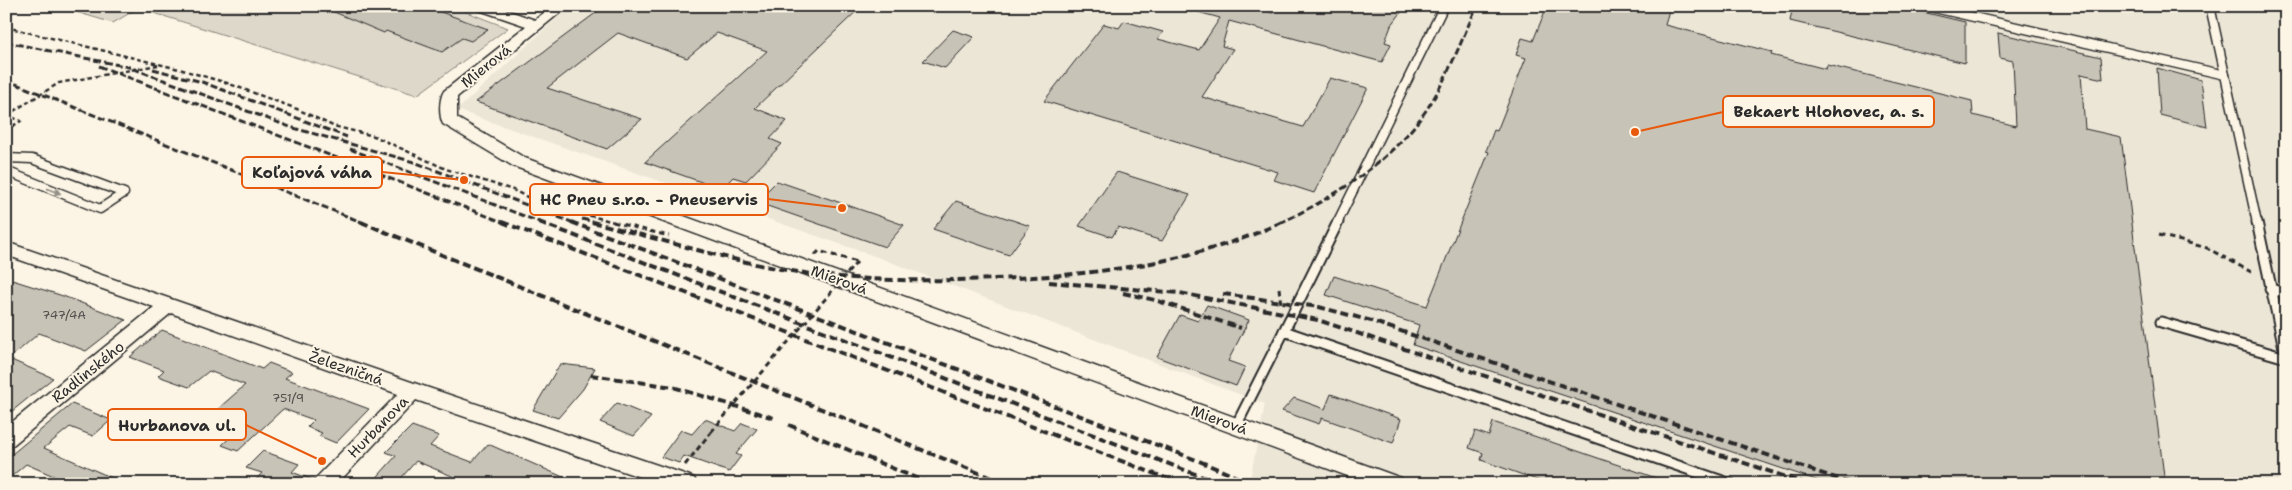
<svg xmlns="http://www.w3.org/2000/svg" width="2292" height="490" font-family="'Shantell Sans',sans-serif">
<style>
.built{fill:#ece6d7}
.green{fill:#ded8ca;stroke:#84827a}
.building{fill:#c8c3b7;stroke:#2b2b2b}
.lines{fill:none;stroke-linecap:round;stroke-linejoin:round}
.service-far1-casing{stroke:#2b2b2b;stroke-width:11}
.service-casing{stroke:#2b2b2b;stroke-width:13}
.minor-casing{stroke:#2b2b2b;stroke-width:3}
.path-far1{stroke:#2b2b2b;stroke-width:2.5;stroke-dasharray:4.5 3;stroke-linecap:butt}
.path{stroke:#2b2b2b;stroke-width:3;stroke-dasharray:5.5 4;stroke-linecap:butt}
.service-far1{stroke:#fcf5e5;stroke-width:8}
.service{stroke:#fcf5e5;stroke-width:9}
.minor{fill:#fcf5e5;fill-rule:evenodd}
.rail-far1{stroke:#2b2b2b;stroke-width:3;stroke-dasharray:7 3;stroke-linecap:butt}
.rail{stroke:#2b2b2b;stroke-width:4;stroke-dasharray:8 4;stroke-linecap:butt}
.path-bridge{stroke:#2b2b2b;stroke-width:3;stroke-dasharray:5.5 4;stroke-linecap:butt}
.oneway{fill:#949088}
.labels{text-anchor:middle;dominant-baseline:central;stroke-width:4;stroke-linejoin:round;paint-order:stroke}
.number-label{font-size:12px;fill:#52514e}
.street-label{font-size:15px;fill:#2b2b2b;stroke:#fcf5e5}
.leader{fill:none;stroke:#e8590c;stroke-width:2}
.callout-dot{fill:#e8590c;stroke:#fcf5e5;stroke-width:2}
.callout{fill:#fcf5e5;stroke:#e8590c;stroke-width:2}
.callout-label{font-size:16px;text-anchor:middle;font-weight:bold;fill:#2b2b2b}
</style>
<rect width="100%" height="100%" fill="#fcf5e5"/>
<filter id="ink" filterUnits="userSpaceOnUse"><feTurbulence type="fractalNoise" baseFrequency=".02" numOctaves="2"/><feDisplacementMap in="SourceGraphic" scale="10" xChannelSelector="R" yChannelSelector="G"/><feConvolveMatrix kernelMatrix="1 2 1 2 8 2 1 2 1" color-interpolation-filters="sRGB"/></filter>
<g filter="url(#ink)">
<polygon class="built" points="570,6 2286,6 2286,484 1249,484 1265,404 877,257 457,110"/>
<polygon class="green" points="56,6 451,6 508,28 417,95 138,8 113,23"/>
<g class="building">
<polygon points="320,6 424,6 488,29 471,41 462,38 442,52 386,31 384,33"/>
<polygon points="605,6 862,6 755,108 787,121 770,139 782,144 746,181 733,177 721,189 645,162 767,51 717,33 687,58 618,33 547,88 642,119 607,149 476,102"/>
<polygon points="1195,6 1248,6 1273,13 1277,6 1406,6 1391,26 1385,42 1391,44 1382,62 1229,21 1222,46 1233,49 1202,97 1303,127 1330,78 1368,88 1314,193 1274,180 1278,172 1044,101 1104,24 1119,28 1124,21 1163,32 1158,39 1199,50 1220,18 1194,11"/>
<polygon points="1547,6 1670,6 1665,25 1772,52 1771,55 1826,69 1827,65 1972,101 1973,115 2016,126 2013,61 2000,58 1998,33 2101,57 2103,79 2081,74 2085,129 2121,137 2165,484 1828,484 1413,345 1419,325 1326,295 1334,276 1427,306 1489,152 1486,151 1494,130 1497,131 1526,58 1516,55 1522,38 1533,41"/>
<polygon points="1793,6 1897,6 1965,22 1965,63 1790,21"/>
<polygon points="953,30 974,37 945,68 923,61"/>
<polygon points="2157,68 2201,80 2207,127 2160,115"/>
<polygon points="1117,172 1190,195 1162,241 1118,227 1112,237 1079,226"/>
<polygon points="777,181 876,215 904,225 885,247 756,202"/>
<polygon points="956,201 1030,226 1009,255 933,229"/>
<polygon points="6,278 63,296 126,320 86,351 39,333 9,359 53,378 6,416"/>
<polygon points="1207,305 1249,320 1228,361 1245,367 1236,386 1157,357 1180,315 1198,321"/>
<polygon points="162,330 262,369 269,363 292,372 285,378 369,409 336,443 319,436 322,433 307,427 314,420 283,409 238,451 222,445 241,427 211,415 245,385 209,371 189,387 158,376 164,370 130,357"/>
<polygon points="560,364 595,368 583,389 558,418 533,410"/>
<polygon points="1331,394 1401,419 1393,443 1322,418 1319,424 1282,411 1294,398 1325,409"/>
<polygon points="617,403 651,417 634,436 600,422"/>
<polygon points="72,404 111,420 93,436 70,427 44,448 126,484 72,484 26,464 6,481 6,459"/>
<polygon points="705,419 735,431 742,423 757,429 736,454 741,456 729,472 684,456 679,463 661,457 681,430 692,434"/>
<polygon points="1493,422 1665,481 1665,484 1548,484 1481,460 1483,453 1469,448 1475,431 1489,436"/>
<polygon points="412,426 439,436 430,446 472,462 488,444 579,484 511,484 498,479 493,484 471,484 416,461 396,484 371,484 396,456 386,452"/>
<polygon points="263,451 299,464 292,472 313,480 311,484 252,484 262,473 246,468"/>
</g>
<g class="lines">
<g class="service-far1-casing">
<g id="service-far1">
<polyline points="1926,6 2225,75 2257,223"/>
<polyline points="2210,6 2225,75"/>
<polyline points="6,158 32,159 124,193 100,209 6,171"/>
<polyline points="1337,223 1444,6"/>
</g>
</g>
<g class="service-casing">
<g id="service">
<polyline points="1338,222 1284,331 1731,484"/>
<polyline points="2257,222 2286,357"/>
<polyline points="2270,289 2286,293"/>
<polyline points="2161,322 2286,358"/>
<polyline points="1236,426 1284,331"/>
</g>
</g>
<g class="minor-casing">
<g id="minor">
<path d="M 474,6 L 496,6 L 535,20 L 552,6 L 568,6 L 457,97 L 457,118 L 525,158 L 1401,478 L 1404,484 L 1369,484 L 513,166 L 443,124 C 439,116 439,99 444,91 L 526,26 L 476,9 Z"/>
<polygon points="6,242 420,385 687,475 694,478 697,484 660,484 416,400 337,484 313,484 316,478 398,394 171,313 13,445 6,447 6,427 154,307 6,255"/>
</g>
</g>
<g class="path-far1">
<polyline points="6,27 179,69 227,83 297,109 333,126 374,136 446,169 513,190 537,202 618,223"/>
<polyline points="7,115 59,83 158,65"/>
<polyline points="6,130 21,121 7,115"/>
</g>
<g class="path">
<polyline points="613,222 669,236"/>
<polyline points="2159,235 2207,248 2253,273"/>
<polyline points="815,255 819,251 857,262"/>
<polyline points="1279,288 1281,305"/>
<polyline points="685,465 711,432"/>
</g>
<use href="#service-far1" class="service-far1"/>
<use href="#service" class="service"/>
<use href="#minor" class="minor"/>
<g class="rail-far1">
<polyline points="6,42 129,67 290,127 414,162 574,223"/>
<polyline points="99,66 505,223"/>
<polyline points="153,69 202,82 347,137"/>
<polyline points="6,80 364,223"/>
<polyline points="350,149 542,223"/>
<polyline points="582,219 597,223"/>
<path d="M 1280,223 C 1335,197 1392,161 1427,109 C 1448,77 1461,41 1477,6"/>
</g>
<g class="rail">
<polyline points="361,222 1006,484"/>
<polyline points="502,222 1181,484"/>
<polyline points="539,222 1221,484"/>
<polyline points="571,222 1199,461 1253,484"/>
<path d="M 592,222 C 661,239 728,261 798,272 C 850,280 904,281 957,280 C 1066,278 1182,269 1282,222"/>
<polyline points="1049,282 1180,293 1318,320 1807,484"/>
<polyline points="1123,293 1155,300 1241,328"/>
<polyline points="1223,294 1319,307 1368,320 1853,484"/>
<polyline points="591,375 673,387 774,418"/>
<polyline points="789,425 930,484"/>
</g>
<polyline class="path-bridge" points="711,432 857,262"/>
</g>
<defs><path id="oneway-solid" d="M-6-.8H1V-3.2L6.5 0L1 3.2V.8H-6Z" transform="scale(1.25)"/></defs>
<use class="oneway" href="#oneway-solid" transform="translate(54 191) rotate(21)"/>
</g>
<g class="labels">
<g class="number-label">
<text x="64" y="315">747/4A</text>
<text x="288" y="398">751/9</text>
</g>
<g class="street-label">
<text transform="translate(486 66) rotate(-39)">Mierová</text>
<text transform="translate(839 280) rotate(20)">Mierová</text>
<text transform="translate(346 368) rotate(19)">Železničná</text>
<text transform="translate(88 372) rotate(-39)">Radlinského</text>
<text transform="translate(1219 420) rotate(20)">Mierová</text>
<text transform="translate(378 427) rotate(-46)">Hurbanova</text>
</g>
</g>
<path class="leader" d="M1635 132L1723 112M464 180L382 172M842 208L768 199M322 461L246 425"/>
<g class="callout-dot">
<circle cx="1635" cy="132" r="5"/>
<circle cx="464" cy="180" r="5"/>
<circle cx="842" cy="208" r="5"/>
<circle cx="322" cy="461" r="5"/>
</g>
<g class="callout">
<rect x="1723" y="96" width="211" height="31" rx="5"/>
<rect x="242" y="157" width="140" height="31" rx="5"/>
<rect x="530" y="184" width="238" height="31" rx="5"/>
<rect x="108" y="409" width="138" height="31" rx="5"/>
</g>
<g class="callout-label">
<text x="1829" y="117">Bekaert Hlohovec, a. s.</text>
<text x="312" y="178">Koľajová váha</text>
<text x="649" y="205">HC Pneu s.r.o. - Pneuservis</text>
<text x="177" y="431">Hurbanova ul.</text>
</g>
<rect width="2292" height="490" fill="none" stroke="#fcf5e5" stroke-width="25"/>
<rect x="12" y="12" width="2267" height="465" fill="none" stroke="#2b2b2b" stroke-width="2" filter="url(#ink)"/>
</svg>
